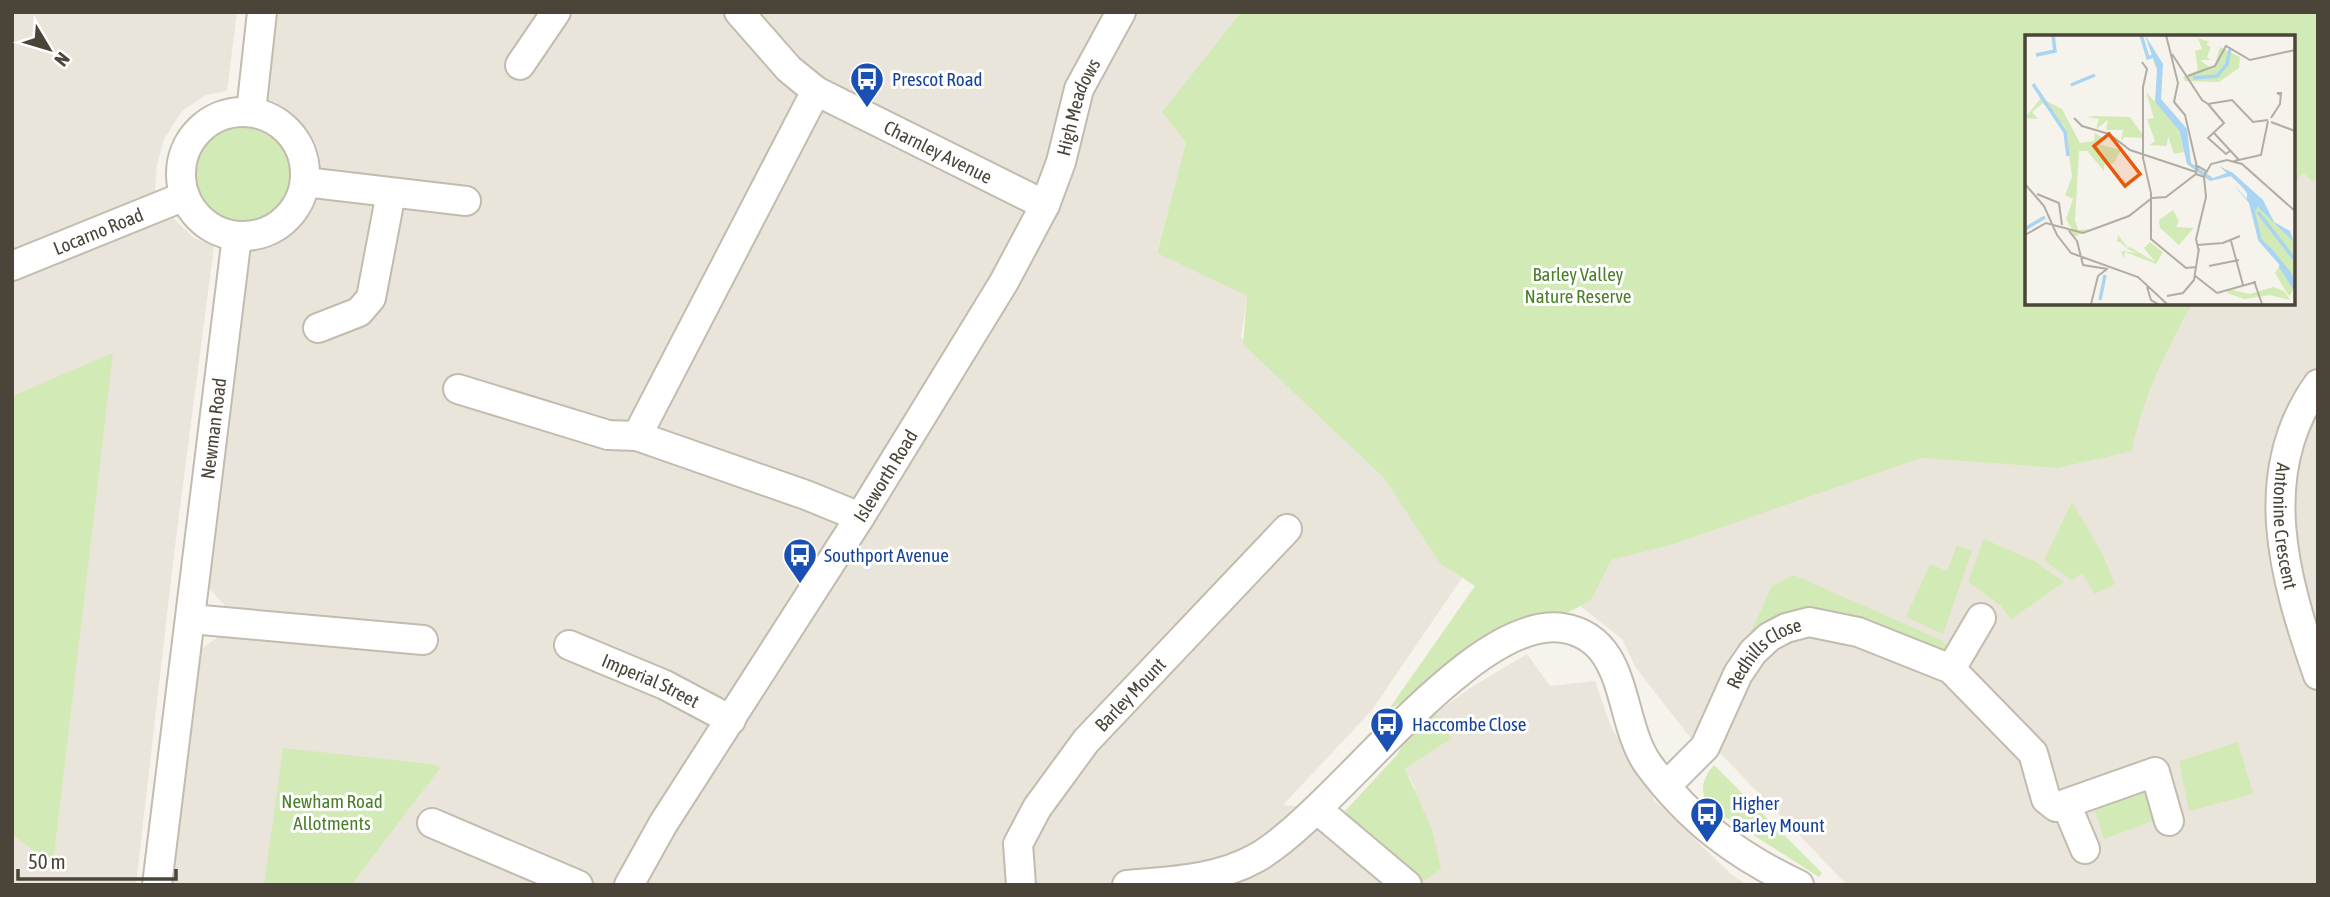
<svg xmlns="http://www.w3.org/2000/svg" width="2330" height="897" font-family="'Asap Condensed',sans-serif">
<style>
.residential{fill:#eae5da}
.green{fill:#d2eab5}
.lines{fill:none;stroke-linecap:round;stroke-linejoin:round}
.minor-casing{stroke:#c2bbae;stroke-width:32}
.minor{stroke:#fff;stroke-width:28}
.labels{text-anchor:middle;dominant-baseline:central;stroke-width:6;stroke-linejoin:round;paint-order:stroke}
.transit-label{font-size:19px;fill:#164399;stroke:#fff;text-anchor:start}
.street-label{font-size:19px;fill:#4b4439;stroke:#fff}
.park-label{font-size:19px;fill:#4a7f2a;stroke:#fff}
.inset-river{fill:none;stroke:#a9d4f2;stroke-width:3.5}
.inset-road{fill:none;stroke:#b2ada4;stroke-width:2}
.view{fill:#e8590c;fill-opacity:0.15;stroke:#e8590c;stroke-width:3.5}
.inset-edge{fill:none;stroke:#4b4439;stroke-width:3.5}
</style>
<rect width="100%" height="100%" fill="#f6f3ec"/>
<g class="residential">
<polygon points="12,12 237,12 227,91 206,95 182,111 164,139 157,165 155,189 174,219 194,238 214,246 174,554 136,885 12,885 12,834 53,864 112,354 12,396"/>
<polygon points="274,12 1241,12 1163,111 1186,142 1157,252 1247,296 1241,337 1384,478 1466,572 1372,710 1283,805 1346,810 1347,819 1415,788 1405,769 1452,738 1436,713 1470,688 1527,654 1550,686 1595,681 1611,727 1655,801 1731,874 1747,885 170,885 199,651 226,631 227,608 208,587 245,252 275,239 299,219 314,194 319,165 293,120 264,102"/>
<polygon points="2303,173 2311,182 2318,177 2318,885 1847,885 1718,751 1693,741 1636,668 1622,639 1579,605 1611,560 1783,483 1886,455 2057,468 2176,333 2193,303 2293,303 2293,183"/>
</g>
<g class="green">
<path d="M 1241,12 L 2318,12 L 2318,177 L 2312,182 L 2303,173 L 2293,183 L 2293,37 L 2027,37 L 2027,303 L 2193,303 C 2166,349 2142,399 2132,451 L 2057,468 L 1921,458 L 1670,545 L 1611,560 L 1591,600 L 1389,709 L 1475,586 L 1440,563 L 1384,478 L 1243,344 L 1247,296 L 1157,253 L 1186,142 L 1162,112 Z"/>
<circle cx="243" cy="175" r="52"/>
<polygon points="113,353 53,865 12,834 12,396"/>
<polygon points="2072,502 2102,553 2115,584 2095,594 2082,573 2072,580 2044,560"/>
<polygon points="1984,539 2036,562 2064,582 2011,619 2000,605 1968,582"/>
<polygon points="1957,545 1972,551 1943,634 1906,617 1930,564 1947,571"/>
<path d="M 1794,575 L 1941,640 L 1949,648 L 1942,655 C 1912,641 1840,600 1808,611 C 1786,618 1765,634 1745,645 L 1772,586 Z"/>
<polygon points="1436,713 1452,738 1405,769 1432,830 1441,869 1424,881 1414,880 1347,819 1346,810 1397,755 1406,739"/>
<polygon points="2238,742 2253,794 2189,811 2179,761"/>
<polygon points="283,748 430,764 441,767 351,885 264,885"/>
<path d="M 1714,765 L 1822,873 L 1819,877 L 1711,808 C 1698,793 1702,779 1714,765 Z"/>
<polygon points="2141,784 2153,821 2104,839 2094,807"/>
</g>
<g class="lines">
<g class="minor-casing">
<g id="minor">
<path id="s1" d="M 739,12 L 789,69 L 816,91 L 1045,205"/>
<polyline points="520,65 556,12"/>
<polyline points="251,112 262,12"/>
<circle cx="243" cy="174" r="62"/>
<polyline points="305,182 466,201"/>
<path id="s2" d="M 12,266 L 185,196"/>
<polyline points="318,328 359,312 371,298 391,193"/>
<path id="s3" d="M 2318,384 C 2254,474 2284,578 2318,675"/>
<polyline points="458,389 608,435 637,436 806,495 860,517"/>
<polyline points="637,436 816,91"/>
<polyline points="191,619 423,640"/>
<path id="s4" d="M 569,645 L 665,685 L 731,720"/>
<polyline points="1951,669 1981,618"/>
<path id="s5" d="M 1667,785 L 1705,747 L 1738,674 L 1753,652 L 1769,637 L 1786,628 L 1809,622 L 1858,632 L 1951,669 L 2033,753 L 2046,799 L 2056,807 L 2155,772 L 2169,821"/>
<polyline points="2066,804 2085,849"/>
<polyline points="1318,810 1407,885"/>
<polyline points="432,823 578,885"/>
<path id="s6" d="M 157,885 L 237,236"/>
<path id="s7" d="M 629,885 L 663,824 L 860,517 L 1004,282 L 1045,205 L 1061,162 L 1079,89 L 1121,12"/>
<path id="s8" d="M 1021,885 L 1018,844 L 1037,808 L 1086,741 L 1287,529"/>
<path d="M 1127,885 C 1170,881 1217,880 1256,858 C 1335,814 1471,614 1563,628 C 1630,639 1617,720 1648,764 C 1689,820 1736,855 1799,885"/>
</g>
</g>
<use href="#minor" class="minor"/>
</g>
<defs>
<g id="bus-pin" transform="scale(1.75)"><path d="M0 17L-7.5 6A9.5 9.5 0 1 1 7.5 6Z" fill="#1a4fb4" stroke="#fff"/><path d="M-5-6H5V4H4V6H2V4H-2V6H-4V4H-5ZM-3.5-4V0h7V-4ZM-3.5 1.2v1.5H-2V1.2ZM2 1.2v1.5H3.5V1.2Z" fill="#fff"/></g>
</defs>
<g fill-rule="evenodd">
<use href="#bus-pin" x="867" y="79"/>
<use href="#bus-pin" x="800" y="555"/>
<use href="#bus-pin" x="1387" y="724"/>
<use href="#bus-pin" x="1707" y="814"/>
</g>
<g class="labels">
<g class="transit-label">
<text x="892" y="79">Prescot Road</text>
<text x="824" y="555">Southport Avenue</text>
<text x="1412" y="724">Haccombe Close</text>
<text x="1732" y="803">Higher<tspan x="1732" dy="22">Barley Mount</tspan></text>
</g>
<g class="street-label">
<text stroke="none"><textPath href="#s7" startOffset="901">High Meadows</textPath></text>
<text stroke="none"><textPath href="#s1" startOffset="247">Charnley Avenue</textPath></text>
<text stroke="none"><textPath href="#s2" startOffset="93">Locarno Road</textPath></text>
<text stroke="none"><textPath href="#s6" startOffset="460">Newman Road</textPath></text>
<text stroke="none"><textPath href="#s7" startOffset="483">Isleworth Road</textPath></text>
<text stroke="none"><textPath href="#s3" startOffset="150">Antonine Crescent</textPath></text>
<text stroke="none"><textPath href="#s5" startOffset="168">Redhills Close</textPath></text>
<text stroke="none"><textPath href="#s4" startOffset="89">Imperial Street</textPath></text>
<text stroke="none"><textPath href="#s8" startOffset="229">Barley Mount</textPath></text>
</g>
<g class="park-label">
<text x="1578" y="274">Barley Valley<tspan x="1578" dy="22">Nature Reserve</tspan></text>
<text x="332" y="801">Newham Road<tspan x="332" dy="22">Allotments</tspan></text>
</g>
</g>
<g transform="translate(2025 35)">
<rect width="270" height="270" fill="#f6f3ec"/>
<path d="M 173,3 L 185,7 L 181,9 L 186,12 L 182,22 L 186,25 L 175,25 L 184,32 L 189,32 L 195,12 L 215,22 L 214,33 L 194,47 L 160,46 L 158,42 L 173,35 L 170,16 L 177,14 ZM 121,57 L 153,92 L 159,117 L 149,119 L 143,101 L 142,111 L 125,110 L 130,106 L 122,84 L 129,83 ZM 16,63 L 37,74 L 55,108 L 69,106 L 70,98 L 79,104 L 70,108 L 96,115 L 89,128 L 79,130 L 79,136 L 62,116 L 54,116 L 50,185 L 53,195 L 66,194 L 49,202 L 41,194 L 48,196 L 41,184 L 48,164 L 40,160 L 47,142 L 40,92 L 18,68 L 7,77 L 13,84 L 0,83 ZM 70,81 L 105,82 L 120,103 L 100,102 L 96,106 L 98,95 L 81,95 L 83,85 L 71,94 L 74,84 L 61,82 ZM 224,161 L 269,207 L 269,249 L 266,238 L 235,205 ZM 148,175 L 154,186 L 151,192 L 169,193 L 154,210 L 135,193 L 134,185 ZM 93,200 L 103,213 L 105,212 L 130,227 L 119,213 L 125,207 L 138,217 L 131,229 L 100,217 L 99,224 L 96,216 L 113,218 L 104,215 L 95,207 L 92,207 ZM 255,230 L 264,239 L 269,254 L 265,260 L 269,261 L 263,260 L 250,238 ZM 248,252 L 259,256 L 265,265 L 245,260 L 219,264 L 202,258 L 203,254 L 225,259 Z" fill="#d2eab5"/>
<path d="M 120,0 L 138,29 L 136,64 L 162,94 L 166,128 L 188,143 L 202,138 L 194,131 L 208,138 L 238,165 L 249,187 L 265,196 L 269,207 L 232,171 L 231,177 L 224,161 L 235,204 L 248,215 L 266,238 L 269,253 L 264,239 L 233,203 L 224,168 L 208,149 L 222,164 L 222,158 L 212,146 L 206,141 L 185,146 L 162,129 L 154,95 L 130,67 L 132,35 Z" fill="#a9d4f2"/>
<path class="inset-river" d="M 116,0 L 123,23 L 128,21M 11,20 L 30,16 L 28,0M 168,43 L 192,41 L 202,29 L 205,14M 8,49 L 40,97 L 43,121M 46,50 L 70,40M 205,138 L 223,155 L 235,205 L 265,239 L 270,251M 233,177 L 270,225M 0,194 L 20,182M 255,230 L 270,254M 75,265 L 80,240"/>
<path class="inset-road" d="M 141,0 L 153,48 L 149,67 L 160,80 L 172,132M 147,19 L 177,65 L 183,69 L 207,65 L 228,87 L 243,85M 117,27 L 122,34 L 118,52 L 118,123 L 126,158 L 126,204 L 161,233 L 171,232M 163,41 L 190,31 L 201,11 L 225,25 L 270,15M 183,69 L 199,88 L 183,103 L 201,119 L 205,116M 49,83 L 57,91 L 84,99 L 105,115 L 171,137M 246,83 L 255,69 L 256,58 L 252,58 L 256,60M 246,87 L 270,96M 189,98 L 214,125M 209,126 L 236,120 L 243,86M 170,130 L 176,133 L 181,136 L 179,142 L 171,139 L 172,131M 181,138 L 186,129 L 202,125 L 217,129 L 270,176M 0,149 L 19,171 L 32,200 L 46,218 L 113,242 L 142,269M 12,159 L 34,168 L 37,190M 44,196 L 52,206 L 58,230 L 83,234M 0,200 L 21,188 L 58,198 L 104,181 L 127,163 L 141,162 L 171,139M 206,206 L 218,250M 172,210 L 198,208 L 215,201M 174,217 L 171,204 L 181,162 L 179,142M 184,231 L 214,225M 169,240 L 192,258M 229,246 L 237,269M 122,252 L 126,265 L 133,269M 192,258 L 231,247M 142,261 L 158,258 L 169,245 L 174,213M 66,269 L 73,241 L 82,234"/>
<path class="view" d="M 84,99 L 115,139 L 100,151 L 69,111 Z"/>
<rect width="270" height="270" class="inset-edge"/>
</g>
<rect width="2330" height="897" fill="none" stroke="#4b4439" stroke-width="28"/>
<g transform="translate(49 49) rotate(128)" stroke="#ffffff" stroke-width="5" paint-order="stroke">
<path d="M0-5L12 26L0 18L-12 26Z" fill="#4b4439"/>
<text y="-10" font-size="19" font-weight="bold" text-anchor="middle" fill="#4b4439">N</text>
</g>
<path d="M18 869v10h158v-10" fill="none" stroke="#4b4439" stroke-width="3.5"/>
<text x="28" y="869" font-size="21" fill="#4b4439" stroke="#ffffff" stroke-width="5" paint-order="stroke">50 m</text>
</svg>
